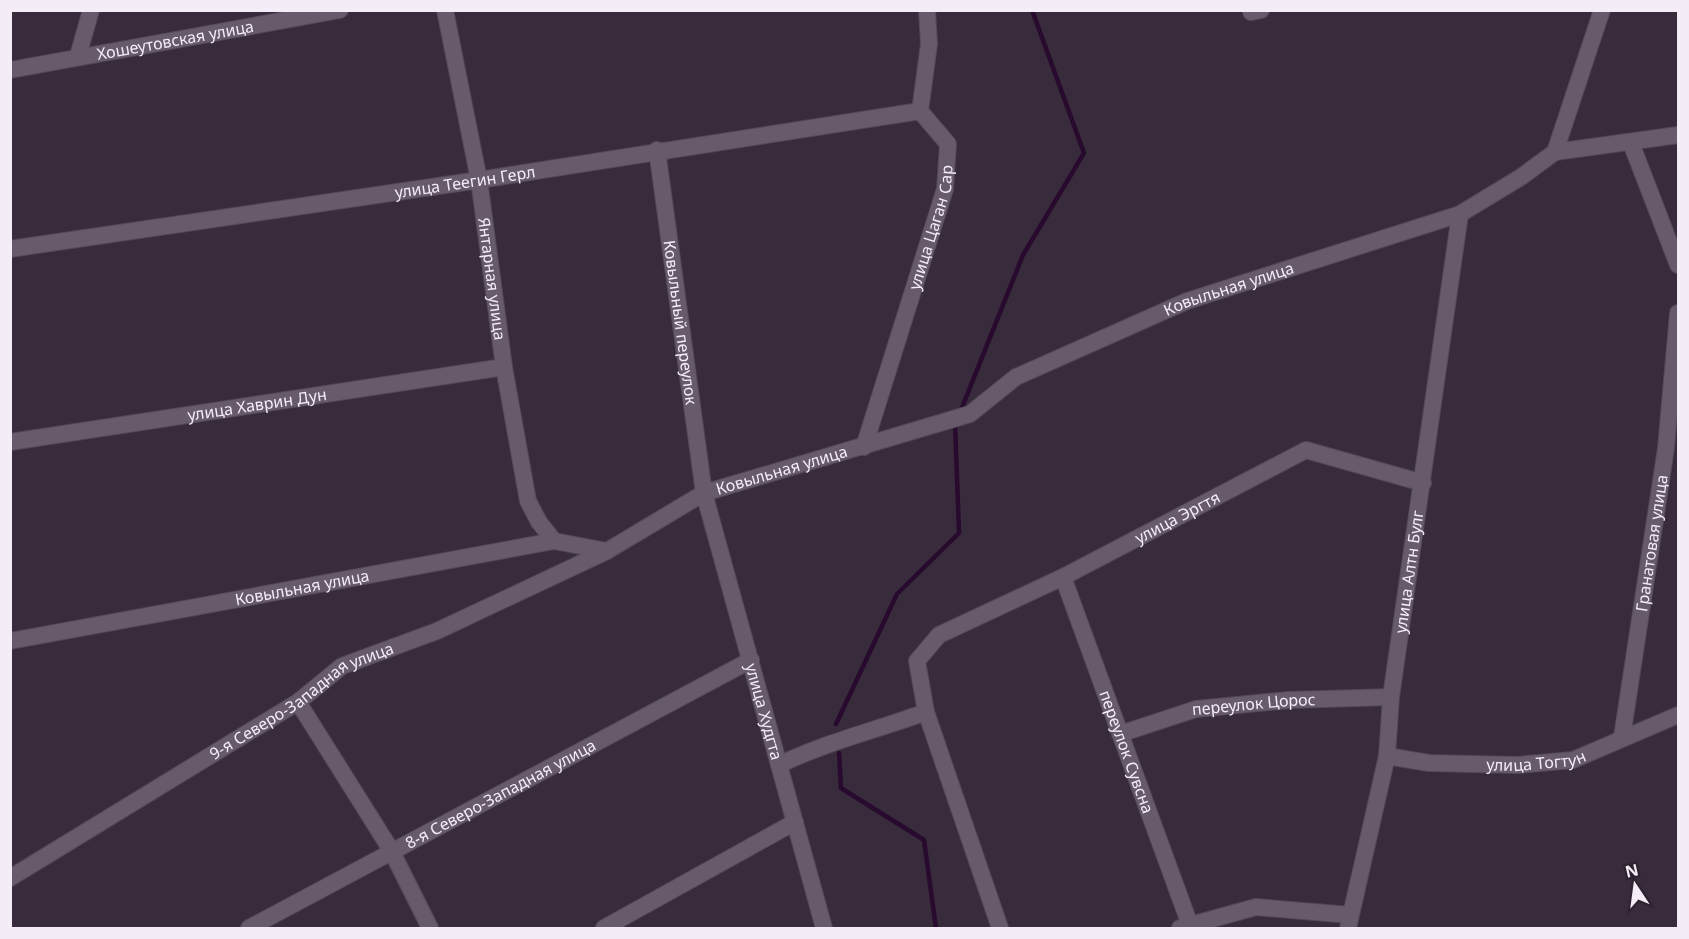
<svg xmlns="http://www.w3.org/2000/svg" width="1689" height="939" font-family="'Noto Sans',sans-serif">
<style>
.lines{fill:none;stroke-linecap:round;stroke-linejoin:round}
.stream{stroke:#280a2e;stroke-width:4.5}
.minor-casing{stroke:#524855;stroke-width:18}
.minor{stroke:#675a6b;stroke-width:16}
.labels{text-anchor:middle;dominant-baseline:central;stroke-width:4.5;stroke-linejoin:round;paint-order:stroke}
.street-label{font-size:16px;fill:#f4ecf6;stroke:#2e2230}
</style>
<rect width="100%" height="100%" fill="#382b3b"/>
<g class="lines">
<g class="stream">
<polyline points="961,410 1023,255 1084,153 1032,10"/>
<polyline points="836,724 897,594 959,533 955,423"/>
<polyline points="839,753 841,788 924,840 936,928"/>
</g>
<g class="minor-casing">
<g id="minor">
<path id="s1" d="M 445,10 L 479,180 L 504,367 L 528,501 L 539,522 L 554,541"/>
<polyline points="1251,12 1261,10"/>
<polyline points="78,56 91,10"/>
<path id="s2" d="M 10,70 L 340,10"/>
<polyline points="1631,143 1678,265"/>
<path id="s3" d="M 657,150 L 704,493 L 824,928"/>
<polyline points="1555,152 1678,135"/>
<path id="s4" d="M 10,249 L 479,180 L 920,111"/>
<path id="s5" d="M 10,442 L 504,367"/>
<path id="s6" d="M 864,447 L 945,189 L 948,144 L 920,111 L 929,44 L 927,10"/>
<path id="s7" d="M 1063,577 L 1190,925"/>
<path id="s8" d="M 10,641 L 554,541 L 607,551 L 704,493 L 970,414 L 1016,377 L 1187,301 L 1460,214 L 1521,177 L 1555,152 L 1602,10"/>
<polyline points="298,702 391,850 430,928"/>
<path id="s9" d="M 1120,734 L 1196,709 L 1289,700 L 1391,697"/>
<path id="s10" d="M 1622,737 L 1666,448 L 1678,313"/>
<path id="s11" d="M 1387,756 L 1429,763 L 1517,765 L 1573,760 L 1678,715"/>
<path d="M 779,765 C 826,742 877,730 926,712"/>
<path id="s12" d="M 10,878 L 298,702 L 342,666 L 437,631 L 607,551"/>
<path id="s13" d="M 249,928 L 751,660"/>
<polyline points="604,928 795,822"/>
<path id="s14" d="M 1000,928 L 926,712 L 917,661 L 939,635 L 1063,577 L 1306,450 L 1423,483"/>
<polyline points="1180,928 1256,907 1350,915"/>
<path id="s15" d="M 1348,928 L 1387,756 L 1391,697 L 1460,214"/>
</g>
</g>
<use href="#minor" class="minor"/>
</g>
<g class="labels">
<g class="street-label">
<text stroke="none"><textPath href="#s2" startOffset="168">Хошеутовская улица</textPath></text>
<text stroke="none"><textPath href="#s4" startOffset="460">улица Теегин Герл</textPath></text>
<text stroke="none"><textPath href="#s6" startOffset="230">улица Цаган Сар</textPath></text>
<text stroke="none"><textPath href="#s1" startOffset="273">Янтарная улица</textPath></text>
<text stroke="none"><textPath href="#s8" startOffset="1287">Ковыльная улица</textPath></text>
<text stroke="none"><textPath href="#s3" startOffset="174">Ковыльный переулок</textPath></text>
<text stroke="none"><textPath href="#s5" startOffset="250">улица Хаврин Дун</textPath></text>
<text stroke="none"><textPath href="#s8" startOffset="801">Ковыльная улица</textPath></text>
<text stroke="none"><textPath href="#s14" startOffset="580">улица Эргтя</textPath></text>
<text stroke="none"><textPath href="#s10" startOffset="196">Гранатовая улица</textPath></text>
<text stroke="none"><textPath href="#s15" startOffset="362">улица Алтн Булг</textPath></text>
<text stroke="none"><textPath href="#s8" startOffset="297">Ковыльная улица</textPath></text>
<text stroke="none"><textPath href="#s12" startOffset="342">9-я Северо-Западная улица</textPath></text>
<text stroke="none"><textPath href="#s9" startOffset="138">переулок Цорос</textPath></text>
<text stroke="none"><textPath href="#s3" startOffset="573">улица Худгта</textPath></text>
<text stroke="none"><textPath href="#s7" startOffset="186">переулок Сувсна</textPath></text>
<text stroke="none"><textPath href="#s11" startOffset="150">улица Тогтун</textPath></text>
<text stroke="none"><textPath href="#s13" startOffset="285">8-я Северо-Западная улица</textPath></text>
</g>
</g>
<rect width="1689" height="939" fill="none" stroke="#f4ecf6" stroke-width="24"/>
<g transform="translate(1635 885) rotate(347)" stroke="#2e2230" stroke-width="4.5" paint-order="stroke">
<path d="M0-4.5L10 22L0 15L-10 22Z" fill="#f4ecf6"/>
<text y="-9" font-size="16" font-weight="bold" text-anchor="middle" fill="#f4ecf6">N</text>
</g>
</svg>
